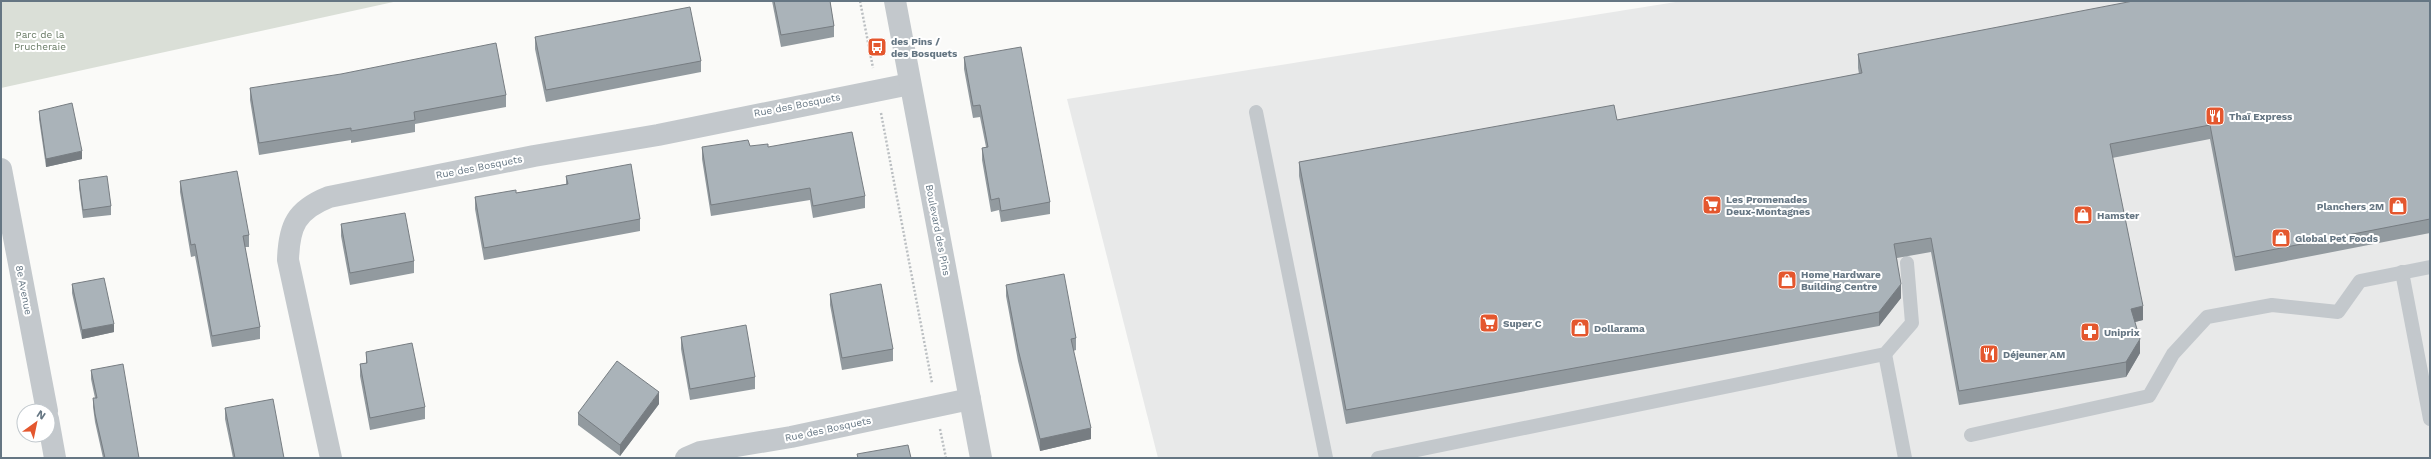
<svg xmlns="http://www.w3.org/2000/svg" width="2431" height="459" font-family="'Work Sans',sans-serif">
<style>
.built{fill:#e8e9e9}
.green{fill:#dadfd7}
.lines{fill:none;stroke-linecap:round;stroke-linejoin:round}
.path{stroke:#bbbfc2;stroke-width:2.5;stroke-dasharray:2 2;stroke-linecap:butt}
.service{stroke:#c3c8cc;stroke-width:14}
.minor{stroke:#c3c8cc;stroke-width:22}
.tertiary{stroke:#c3c8cc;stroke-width:22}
.wall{fill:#929a9f}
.shaded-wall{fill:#777d82}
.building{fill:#aab3b9;stroke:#777d82}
.labels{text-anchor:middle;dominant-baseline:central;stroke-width:4;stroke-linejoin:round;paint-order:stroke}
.park-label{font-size:10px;fill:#687a64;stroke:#fff}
.poi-label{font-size:10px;font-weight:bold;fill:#657683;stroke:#fff;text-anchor:start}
.street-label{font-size:10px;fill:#657683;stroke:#fff}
</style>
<rect width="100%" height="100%" fill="#fafaf8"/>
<polygon class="built" points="1682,1 2430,1 2430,458 1158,458 1067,99"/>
<polygon class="green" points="1,1 398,1 1,88"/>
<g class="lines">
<g class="path">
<polyline points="860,1 873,68"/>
<polyline points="881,113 932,383"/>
<polyline points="940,429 946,458"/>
</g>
<g class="service">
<polyline points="1256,112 1326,458"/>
<polyline points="2402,272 2430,419"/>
<polyline points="1885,354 1905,458"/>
<polyline points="1971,435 2149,396 2173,354 2207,317 2272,305 2338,312 2360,281 2430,267"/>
<polyline points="1378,458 1885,354 1912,323 1907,263"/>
</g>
<g class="minor">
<polyline points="1,169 47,411"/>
<polyline points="48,419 55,458"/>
<path d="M 331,458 L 288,260 C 289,226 296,210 329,197 L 534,156 L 658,135 L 910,84"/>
<polyline points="686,458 700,452 791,437 970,399"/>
</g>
<polyline class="tertiary" points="895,1 981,458"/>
</g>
<g class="wall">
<polygon points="772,1 830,1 834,26 834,37 781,47"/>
<polygon points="2430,1 2430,233 2235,271 2210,139 2112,158 2143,320 2135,322 2140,353 2126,377 1959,405 1931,252 1897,258 1901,298 1879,326 1346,424 1299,176 1299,162 1617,120 1859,74 1858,68 1858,54"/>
<polygon points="535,37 701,61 701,72 546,102 535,49"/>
<polygon points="964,57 1050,202 1050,214 1001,222 999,210 991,212 982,160 982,148 986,147 980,117 973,118 964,69"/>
<polygon points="250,88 506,95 506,107 415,124 415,132 351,143 351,140 259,155 250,100"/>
<polygon points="39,111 82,159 46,167 39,119"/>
<polygon points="750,146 768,147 865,196 865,208 813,218 810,200 711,216 702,159 702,147"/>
<polygon points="566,176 640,219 640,231 484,260 475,209 475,197 516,193 566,184"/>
<polygon points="79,180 111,206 111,215 83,218 79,188"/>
<polygon points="180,181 249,235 249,247 245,247 260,327 260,339 212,347 195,256 191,257 180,192"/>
<polygon points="341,224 414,261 414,273 350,285 341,236"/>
<polygon points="72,284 114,332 82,339 72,293"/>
<polygon points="1006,285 1076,338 1076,350 1073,351 1091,439 1040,451 1018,361 1006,296"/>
<polygon points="830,294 893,349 893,361 842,370 830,305"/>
<polygon points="681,337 755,377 755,389 690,400 681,349"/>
<polygon points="366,352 425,407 425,419 370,430 360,376 360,364 366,363"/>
<polygon points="91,370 139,458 103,458 95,422 93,407 93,398 95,398 91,379"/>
<polygon points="659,404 620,456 578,425 578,413"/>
<polygon points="225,408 284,458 233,458 225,419"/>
</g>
<g class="shaded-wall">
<polygon points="82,151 82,159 46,167 46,159"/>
<polygon points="1901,284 1901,298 1879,326 1879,312"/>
<polygon points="2143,306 2143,320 2131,323 2131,309"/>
<polygon points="114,324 114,332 82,339 82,330"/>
<polygon points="2140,339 2140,353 2126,377 2126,362"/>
<polygon points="659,392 659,404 620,456 620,445"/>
<polygon points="1091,428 1091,439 1040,451 1040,439"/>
</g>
<g class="building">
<polygon points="774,1 830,1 834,26 781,35"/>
<polygon points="2133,1 2430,1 2430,219 2235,257 2210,125 2110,144 2143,306 2131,309 2140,339 2126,362 1959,391 1931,238 1894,244 1901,284 1879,312 1346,410 1299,162 1614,105 1617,120 1862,73 1858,54"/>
<polygon points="690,7 701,61 546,90 535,37"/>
<polygon points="496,43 506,95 414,112 415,120 351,131 351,128 259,143 250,88 341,74"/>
<polygon points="1021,47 1050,202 1001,211 999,198 991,200 982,148 988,147 980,105 973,106 964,57"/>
<polygon points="72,103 82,151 46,159 39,111"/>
<polygon points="852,132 865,196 813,206 810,188 711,205 702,147 748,140 750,146 768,144 768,147"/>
<polygon points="631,164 640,219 484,248 475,197 516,190 516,193 568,184 566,176"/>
<polygon points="237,171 249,235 243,236 260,327 212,336 195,244 191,245 180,181"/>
<polygon points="107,176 111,206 83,210 79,180"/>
<polygon points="405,213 414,261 350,273 341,224"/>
<polygon points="1064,274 1076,338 1071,339 1091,428 1040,439 1018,349 1006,285"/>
<polygon points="104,278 114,324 82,330 72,284"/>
<polygon points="881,284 893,349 842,358 830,294"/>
<polygon points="746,325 755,377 690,389 681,337"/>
<polygon points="412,343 425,407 370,418 360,364 367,363 366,352"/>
<polygon points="617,361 659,392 620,445 578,413"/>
<polygon points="123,364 139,458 105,458 95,414 93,398 97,398 91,370"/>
<polygon points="273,399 284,458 235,458 225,408"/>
<polygon points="908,445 911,458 858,458 857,454"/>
</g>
<defs>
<g id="bus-square" transform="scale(1)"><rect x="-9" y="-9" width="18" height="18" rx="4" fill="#e4572e" stroke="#fff"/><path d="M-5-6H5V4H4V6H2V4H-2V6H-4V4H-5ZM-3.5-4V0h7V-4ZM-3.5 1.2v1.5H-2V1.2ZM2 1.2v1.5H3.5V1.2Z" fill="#fff"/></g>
<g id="restaurant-square" transform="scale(1)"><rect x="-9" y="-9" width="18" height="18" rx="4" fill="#e4572e" stroke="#fff"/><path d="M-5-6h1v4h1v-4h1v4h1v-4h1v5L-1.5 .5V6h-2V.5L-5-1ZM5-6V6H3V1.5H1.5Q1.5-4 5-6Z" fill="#fff"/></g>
<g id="supermarket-square" transform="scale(1)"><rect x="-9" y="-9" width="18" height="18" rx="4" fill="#e4572e" stroke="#fff"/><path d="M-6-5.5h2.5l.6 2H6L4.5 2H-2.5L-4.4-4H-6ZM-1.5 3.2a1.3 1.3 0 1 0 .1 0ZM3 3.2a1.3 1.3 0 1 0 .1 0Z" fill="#fff"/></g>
<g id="shop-square" transform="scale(1)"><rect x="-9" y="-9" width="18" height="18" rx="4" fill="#e4572e" stroke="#fff"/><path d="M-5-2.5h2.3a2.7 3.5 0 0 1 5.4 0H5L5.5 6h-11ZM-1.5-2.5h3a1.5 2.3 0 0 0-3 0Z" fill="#fff"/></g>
<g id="pharmacy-square" transform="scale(1)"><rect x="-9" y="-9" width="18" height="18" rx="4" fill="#e4572e" stroke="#fff"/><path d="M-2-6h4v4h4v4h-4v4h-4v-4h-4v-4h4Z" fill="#fff"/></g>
</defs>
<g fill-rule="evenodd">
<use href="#bus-square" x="877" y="47"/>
<use href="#restaurant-square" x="2215" y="116"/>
<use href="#supermarket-square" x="1712" y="205"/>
<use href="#shop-square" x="2398" y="206"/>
<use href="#shop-square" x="2083" y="215"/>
<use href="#shop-square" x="2281" y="238"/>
<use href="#shop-square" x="1787" y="280"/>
<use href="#supermarket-square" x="1489" y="323"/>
<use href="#shop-square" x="1580" y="328"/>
<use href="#pharmacy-square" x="2090" y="332"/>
<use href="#restaurant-square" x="1989" y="354"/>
</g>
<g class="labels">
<g class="park-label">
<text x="40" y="34">Parc de la<tspan x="40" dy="12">Prucheraie</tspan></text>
</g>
<g class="poi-label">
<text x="891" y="41">des Pins /<tspan x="891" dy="12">des Bosquets</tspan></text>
<text x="2229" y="116">Thaï Express</text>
<text x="1726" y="199">Les Promenades<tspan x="1726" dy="12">Deux-Montagnes</tspan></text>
<text x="2384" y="206" text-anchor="end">Planchers 2M</text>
<text x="2097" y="215">Hamster</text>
<text x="2295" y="238">Global Pet Foods</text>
<text x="1801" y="274">Home Hardware<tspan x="1801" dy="12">Building Centre</tspan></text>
<text x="1503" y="323">Super C</text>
<text x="1594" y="328">Dollarama</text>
<text x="2104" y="332">Uniprix</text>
<text x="2003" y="354">Déjeuner AM</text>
</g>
<g class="street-label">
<text transform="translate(797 105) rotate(-11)">Rue des Bosquets</text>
<text transform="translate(479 167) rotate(-11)">Rue des Bosquets</text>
<text transform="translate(938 230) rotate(79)">Boulevard des Pins</text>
<text transform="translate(24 290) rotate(79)">8e Avenue</text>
<text transform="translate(828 429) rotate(-12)">Rue des Bosquets</text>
</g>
</g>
<rect width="2431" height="459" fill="none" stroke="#657683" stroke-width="4"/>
<g transform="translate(36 423) rotate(33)"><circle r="19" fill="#ffffff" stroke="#c1c8cd"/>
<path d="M0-3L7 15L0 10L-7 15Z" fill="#e4572e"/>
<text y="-6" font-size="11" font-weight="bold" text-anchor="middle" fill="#657683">N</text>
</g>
</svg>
